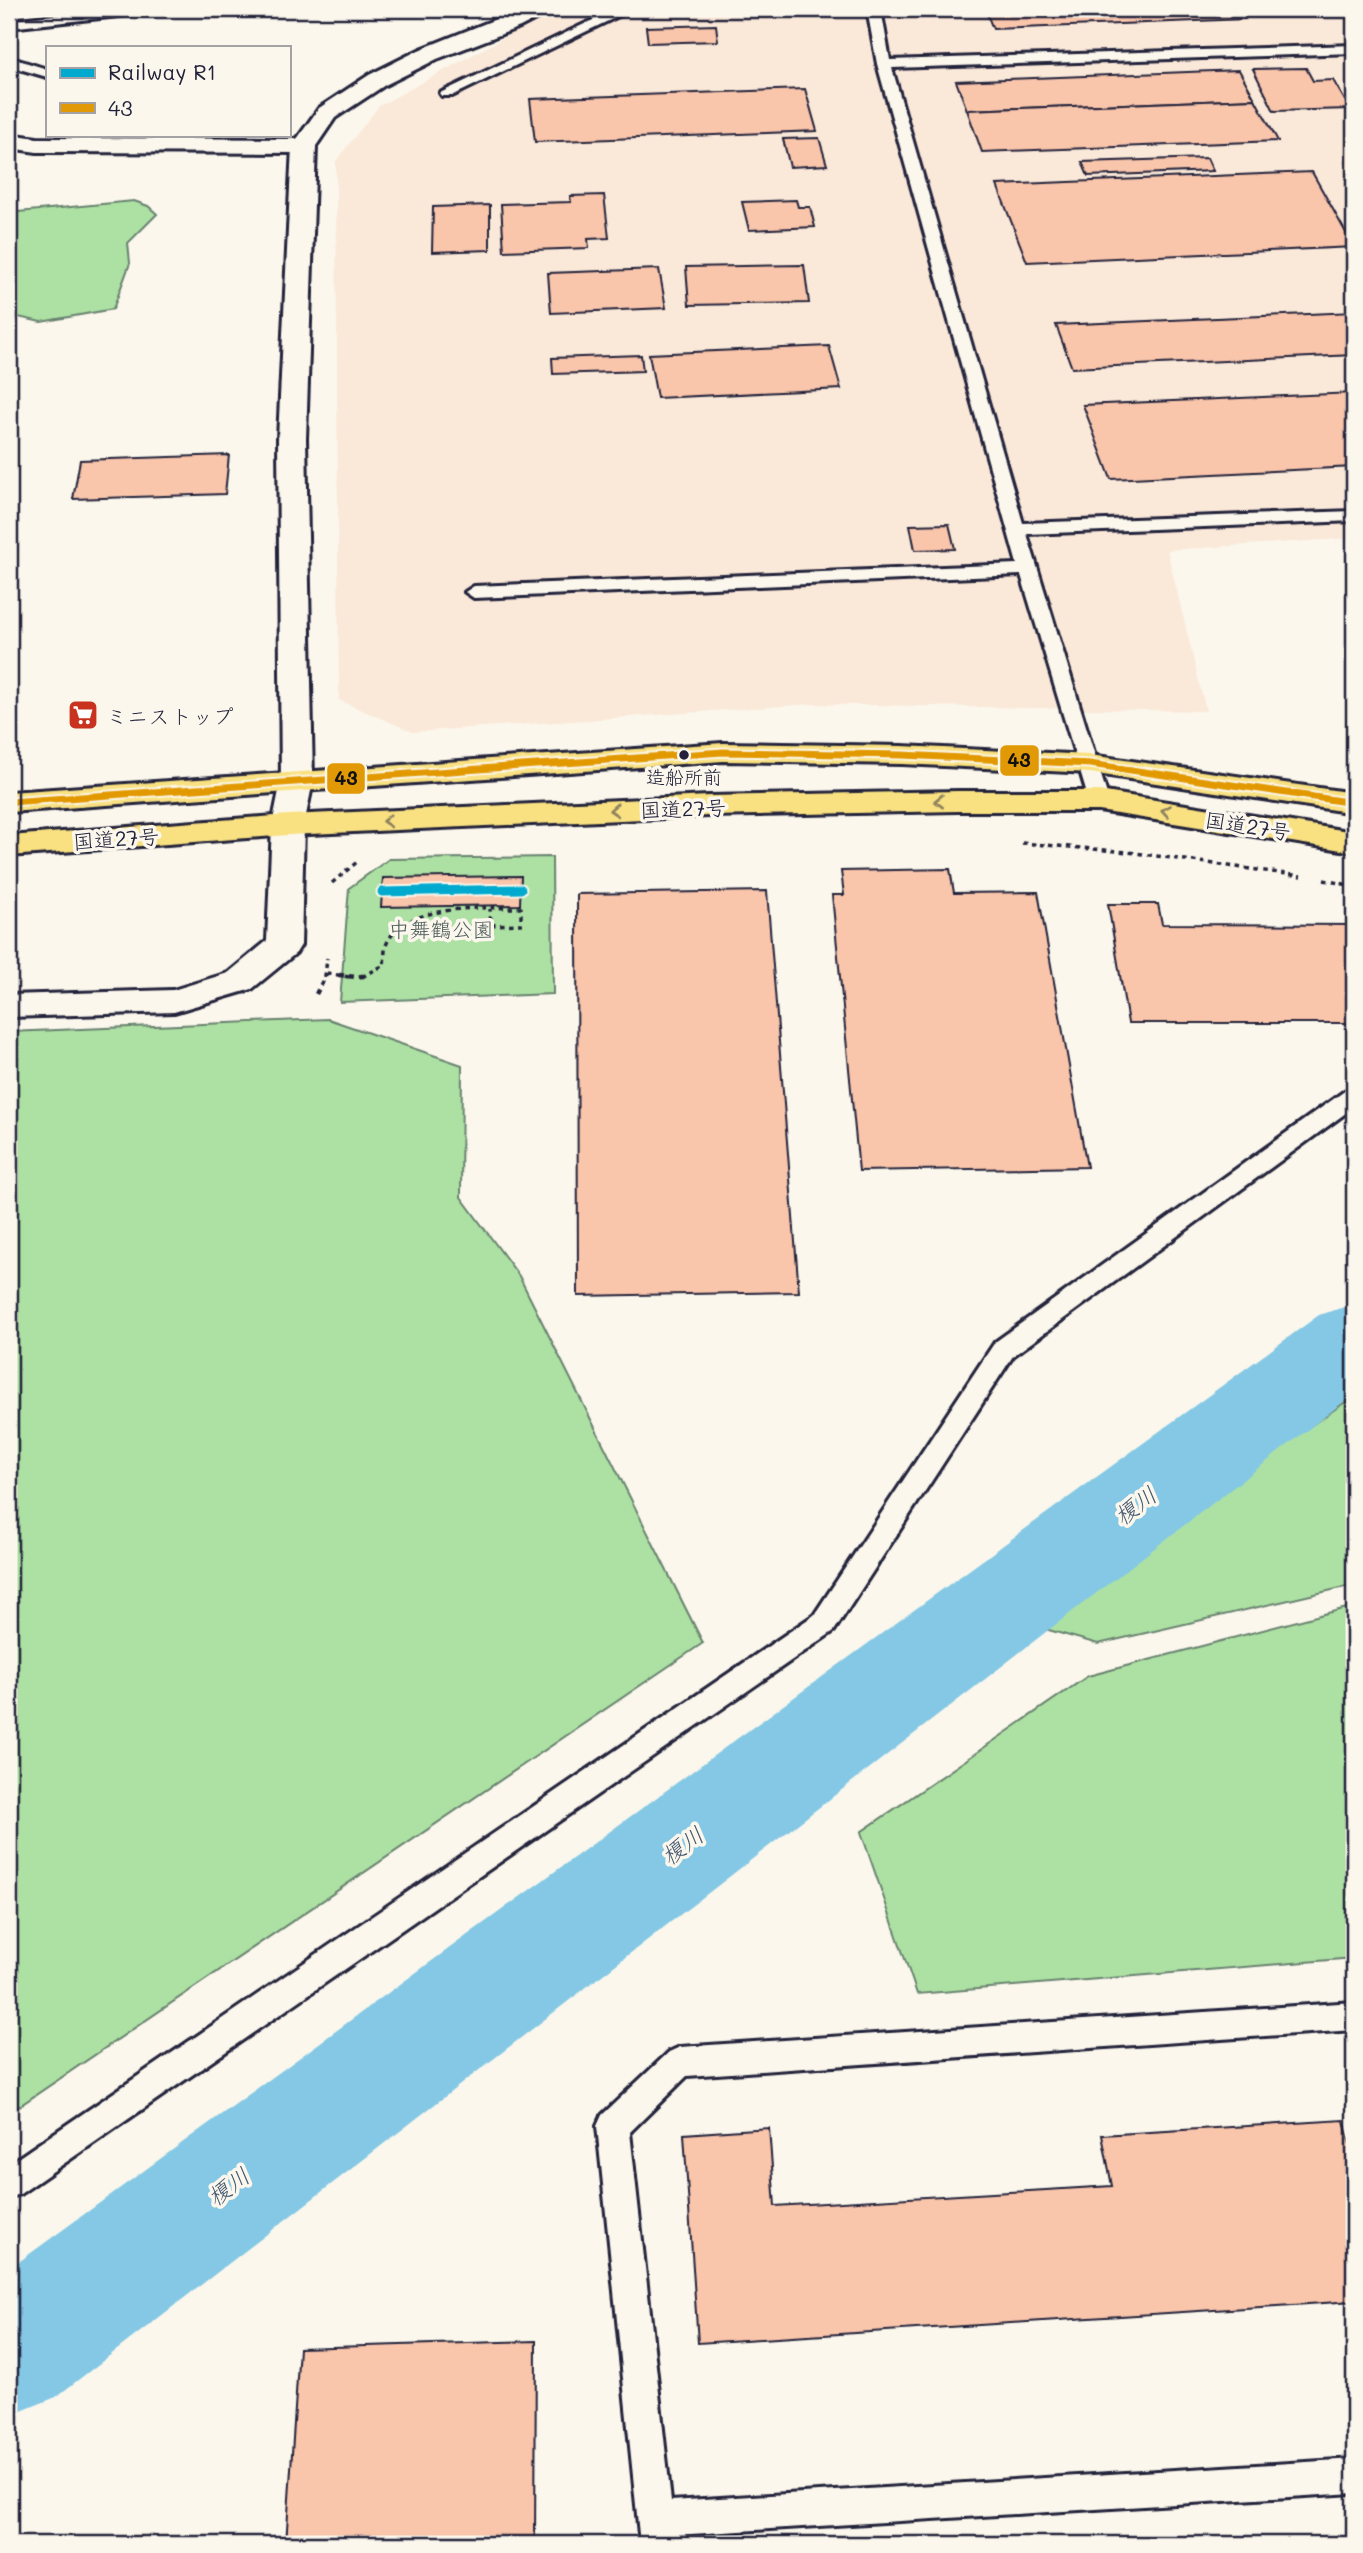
<svg xmlns="http://www.w3.org/2000/svg" width="1363" height="2553" font-family="Mali,'Klee One',sans-serif">
<style>
.built{fill:#fae8d8}
.green{fill:#ade1a3;stroke:#68826f;stroke-width:2}
.lines{fill:none;stroke-linecap:round;stroke-linejoin:round}
.river{fill:#84c8e5;fill-rule:evenodd}
.building{fill:#f9c5ab;stroke:#22223b;stroke-width:2}
.lane-casing{stroke:#22223b;stroke-width:6}
.street-casing{stroke:#22223b;stroke-width:6}
.secondary-casing{stroke:#22223b;stroke-width:6}
.highway-casing{stroke:#22223b;stroke-width:6}
.path-far1{stroke:#22223b;stroke-width:3.5;stroke-dasharray:4.5 4.5;stroke-linecap:butt}
.path{stroke:#22223b;stroke-width:4.5;stroke-dasharray:5 5;stroke-linecap:butt}
.lane{fill:#fbf7ec;fill-rule:evenodd}
.street{fill:#fbf7ec;fill-rule:evenodd}
.secondary{fill:#fbf7ec;fill-rule:evenodd}
.highway{fill:#f9e181;fill-rule:evenodd}
.bus-1-casing{stroke:#fbf7ec;stroke-width:11}
.bus-1{stroke:#e29906;stroke-width:7}
.rail-1-casing{stroke:#fbf7ec;stroke-width:13}
.rail-1{stroke:#00a9ce;stroke-width:9}
.oneway{stroke:#8e825e}
.bus-dot{fill:#22223b;stroke:#fbf7ec;stroke-width:2.5}
.labels{text-anchor:middle;dominant-baseline:central;stroke-width:7;stroke-linejoin:round;paint-order:stroke}
.bus-label{font-size:19px;fill:#22223b;stroke:#fbf7ec}
.poi-label{font-size:21px;fill:#22223b;stroke:#fbf7ec;text-anchor:start}
.street-label{font-size:21px;fill:#22223b;stroke:#fbf7ec}
.park-label{font-size:21px;fill:#4c5b5a;stroke:#fbf7ec}
.water-label{font-size:23px;font-style:italic;fill:#3f546e;stroke:#fbf7ec}
.line-badge{stroke:#fbf7ec;stroke-width:2.5}
.pale-badge-label{font-size:19px;text-anchor:middle;font-weight:bold;fill:#111}
</style>
<rect width="100%" height="100%" fill="#fbf7ec"/>
<filter id="ink" filterUnits="userSpaceOnUse"><feTurbulence type="fractalNoise" baseFrequency=".0143" numOctaves="2"/><feDisplacementMap in="SourceGraphic" scale="14" xChannelSelector="R" yChannelSelector="G"/><feConvolveMatrix kernelMatrix="1 2 1 2 8 2 1 2 1" color-interpolation-filters="sRGB"/></filter>
<g filter="url(#ink)">
<polygon class="built" points="557,9 1354,9 1354,538 1167,550 1206,711 811,704 413,732 339,700 336,161 379,106"/>
<g class="green">
<polygon points="134,201 148,206 157,214 128,243 130,263 113,309 41,322 9,315 9,219 18,212"/>
<polygon points="552,857 553,994 340,1002 349,888 389,859"/>
<polygon points="328,1019 462,1065 461,1197 519,1276 703,1643 9,2113 9,1032"/>
<polygon points="1354,1396 1354,1585 1098,1644 1045,1629 1158,1531"/>
<polygon points="1354,1606 1354,1958 917,1994 861,1832 1088,1676"/>
</g>
<g class="lines">
<polygon class="river" points="1354,1304 1354,1394 56,2397 9,2416 9,2269 1319,1315"/>
</g>
<g class="building">
<polygon points="985,9 1239,9 1245,19 993,29"/>
<polygon points="716,25 718,41 648,43 646,27"/>
<polygon points="1306,68 1313,81 1333,80 1350,109 1274,111 1253,69"/>
<polygon points="1239,70 1255,99 967,110 956,81"/>
<polygon points="805,89 817,131 535,142 530,99"/>
<polygon points="1255,99 1278,141 982,152 967,110"/>
<polygon points="819,138 827,165 790,167 783,139"/>
<polygon points="1207,158 1213,171 1088,176 1082,162"/>
<polygon points="1312,172 1354,247 1027,262 997,185"/>
<polygon points="604,195 609,238 588,239 589,248 504,251 501,204 571,202 570,196"/>
<polygon points="796,200 798,207 810,207 815,227 749,230 742,202"/>
<polygon points="490,205 490,250 432,252 433,207"/>
<polygon points="804,265 809,303 689,305 686,267"/>
<polygon points="659,269 666,308 551,313 548,273"/>
<polygon points="1354,312 1354,355 1072,368 1056,325"/>
<polygon points="829,346 841,389 657,398 649,354"/>
<polygon points="641,355 643,371 553,374 552,358"/>
<polygon points="1354,393 1354,467 1111,479 1083,405"/>
<polygon points="229,455 225,494 73,499 80,460"/>
<polygon points="949,524 955,549 915,550 910,525"/>
<polygon points="950,869 954,893 1038,892 1087,1167 859,1171 832,895 844,895 841,871"/>
<polygon points="521,876 520,905 381,907 383,878"/>
<polygon points="767,891 799,1292 578,1296 577,894"/>
<polygon points="1108,904 1158,904 1162,924 1354,925 1354,1023 1128,1023"/>
<polygon points="1344,2120 1354,2161 1354,2301 698,2343 684,2134 769,2128 775,2206 1112,2186 1102,2135"/>
<polygon points="536,2341 535,2544 286,2544 299,2348"/>
</g>
<g class="lines">
<g class="lane-casing">
<g id="lane">
<polygon points="111,9 153,9 146,13 9,28 9,20"/>
<polygon points="616,9 633,9 452,96 442,96 440,93"/>
<polygon points="867,9 881,9 890,60 1354,45 1354,53 892,68 1023,523 1354,511 1354,521 1027,534 1109,801 1106,805 1092,805 1089,801 1021,575 474,598 465,592 474,586 1017,564 877,64"/>
<polygon points="9,57 47,69 47,77 9,66"/>
<polygon points="1354,1088 1354,1107 1013,1356 834,1631 20,2194 9,2198 9,2164 814,1615 995,1342 1346,1090"/>
<polygon points="1354,2002 1354,2030 687,2076 630,2132 671,2501 1354,2459 1354,2493 675,2535 676,2544 640,2544 597,2126 602,2115 669,2052 680,2047"/>
</g>
</g>
<g class="street-casing">
<polygon id="street" points="9,134 37,138 304,139 312,141 316,146 312,151 304,153 37,152 9,148"/>
</g>
<g class="secondary-casing">
<polygon id="secondary" points="521,9 548,9 545,14 520,27 437,59 385,85 335,118 316,146 306,439 313,781 304,825 301,945 296,953 252,989 174,1012 9,1017 9,995 173,990 228,973 267,941 272,825 281,781 278,439 292,146 319,108 369,75 421,49"/>
</g>
<g class="highway-casing">
<g id="highway">
<polygon points="723,743 902,746 1090,755 1354,793 1354,813 1090,773 902,764 723,761 9,812 9,792"/>
<polygon points="959,791 1099,791 1354,832 1354,852 1099,811 959,811 709,816 288,835 9,856 9,836 288,815 709,796"/>
</g>
</g>
<g class="path-far1">
<polyline points="1022,843 1128,852 1301,876"/>
<polyline points="1324,880 1354,886"/>
<polyline points="332,883 357,862"/>
<polyline points="327,973 349,977"/>
<polyline points="325,977 327,958"/>
<path d="M 362,977 L 384,965 C 385,958 384,949 387,943 C 405,903 485,908 521,908 L 521,924 L 491,925 L 490,909"/>
</g>
<g class="path">
<polyline points="339,975 356,977 368,975"/>
<polyline points="316,994 326,975"/>
</g>
<use href="#lane" class="lane"/>
<use href="#street" class="street"/>
<use href="#secondary" class="secondary"/>
<use href="#highway" class="highway"/>
<g class="bus-1-casing">
<polyline id="bus-1" points="9,802 723,752 902,755 1090,764 1354,803"/>
</g>
<use href="#bus-1" class="bus-1"/>
<g class="rail-1-casing">
<polyline id="rail-1" points="382,892 521,889"/>
</g>
<use href="#rail-1" class="rail-1"/>
</g>
<defs><path id="oneway-chevron" d="M-2-3.5L2.5 0L-2 3.5" fill="none" stroke-width="1.6" stroke-linecap="round" stroke-linejoin="round" transform="scale(1.75)"/></defs>
<g class="oneway">
<use href="#oneway-chevron" transform="translate(939 801) rotate(179)"/>
<use href="#oneway-chevron" transform="translate(614 810) rotate(177)"/>
<use href="#oneway-chevron" transform="translate(1166 811) rotate(-171)"/>
<use href="#oneway-chevron" transform="translate(387 821) rotate(177)"/>
</g>
</g>
<defs>
<g id="supermarket-square" transform="scale(1.575)"><rect x="-9" y="-9" width="18" height="18" rx="4" fill="#c8321e" stroke="#fbf7ec"/><path d="M-6-5.5h2.5l.6 2H6L4.5 2H-2.5L-4.4-4H-6ZM-1.5 3.2a1.3 1.3 0 1 0 .1 0ZM3 3.2a1.3 1.3 0 1 0 .1 0Z" fill="#fff"/></g>
</defs>
<g fill-rule="evenodd">
<use href="#supermarket-square" x="83" y="715"/>
</g>
<circle class="bus-dot" cx="684" cy="755" r="6"/>
<g class="labels">
<g class="bus-label">
<text x="684" y="776">造船所前</text>
</g>
<g class="poi-label">
<text x="106" y="715">ミニストップ</text>
</g>
<g class="street-label">
<text transform="translate(683 808) rotate(-2)">国道27号</text>
<text transform="translate(1248 825) rotate(9)">国道27号</text>
<text transform="translate(116 838) rotate(-4)">国道27号</text>
</g>
<g class="park-label">
<text x="441" y="928">中舞鶴公園</text>
</g>
<g class="water-label">
<text transform="translate(1135 1505) rotate(-37)">榎川</text>
<text transform="translate(682 1845) rotate(-37)">榎川</text>
<text transform="translate(228 2186) rotate(-37)">榎川</text>
</g>
</g>
<g class="line-badge">
<rect x="999" y="744" width="41" height="33" rx="7" fill="#e29906"/>
<rect x="326" y="762" width="40" height="33" rx="7" fill="#e29906"/>
</g>
<g class="pale-badge-label">
<text x="1019" y="767">43</text>
<text x="346" y="785">43</text>
</g>
<rect width="1363" height="2553" fill="none" stroke="#fbf7ec" stroke-width="35"/>
<rect x="18" y="18" width="1328" height="2518" fill="none" stroke="#22223b" stroke-width="2.5" filter="url(#ink)"/>
<rect x="46" y="46" width="245" height="91" fill="#fbf7ec" stroke="#a4a2a5" stroke-width="2"/>
<rect x="60" y="68" width="35" height="10" fill="#00a9ce" stroke="#a4a2a5" stroke-width="2"/>
<text x="108" y="80" font-size="21" fill="#22223b">Railway R1</text>
<rect x="60" y="103" width="35" height="10" fill="#e29906" stroke="#a4a2a5" stroke-width="2"/>
<text x="108" y="116" font-size="21" fill="#22223b">43</text>
</svg>
